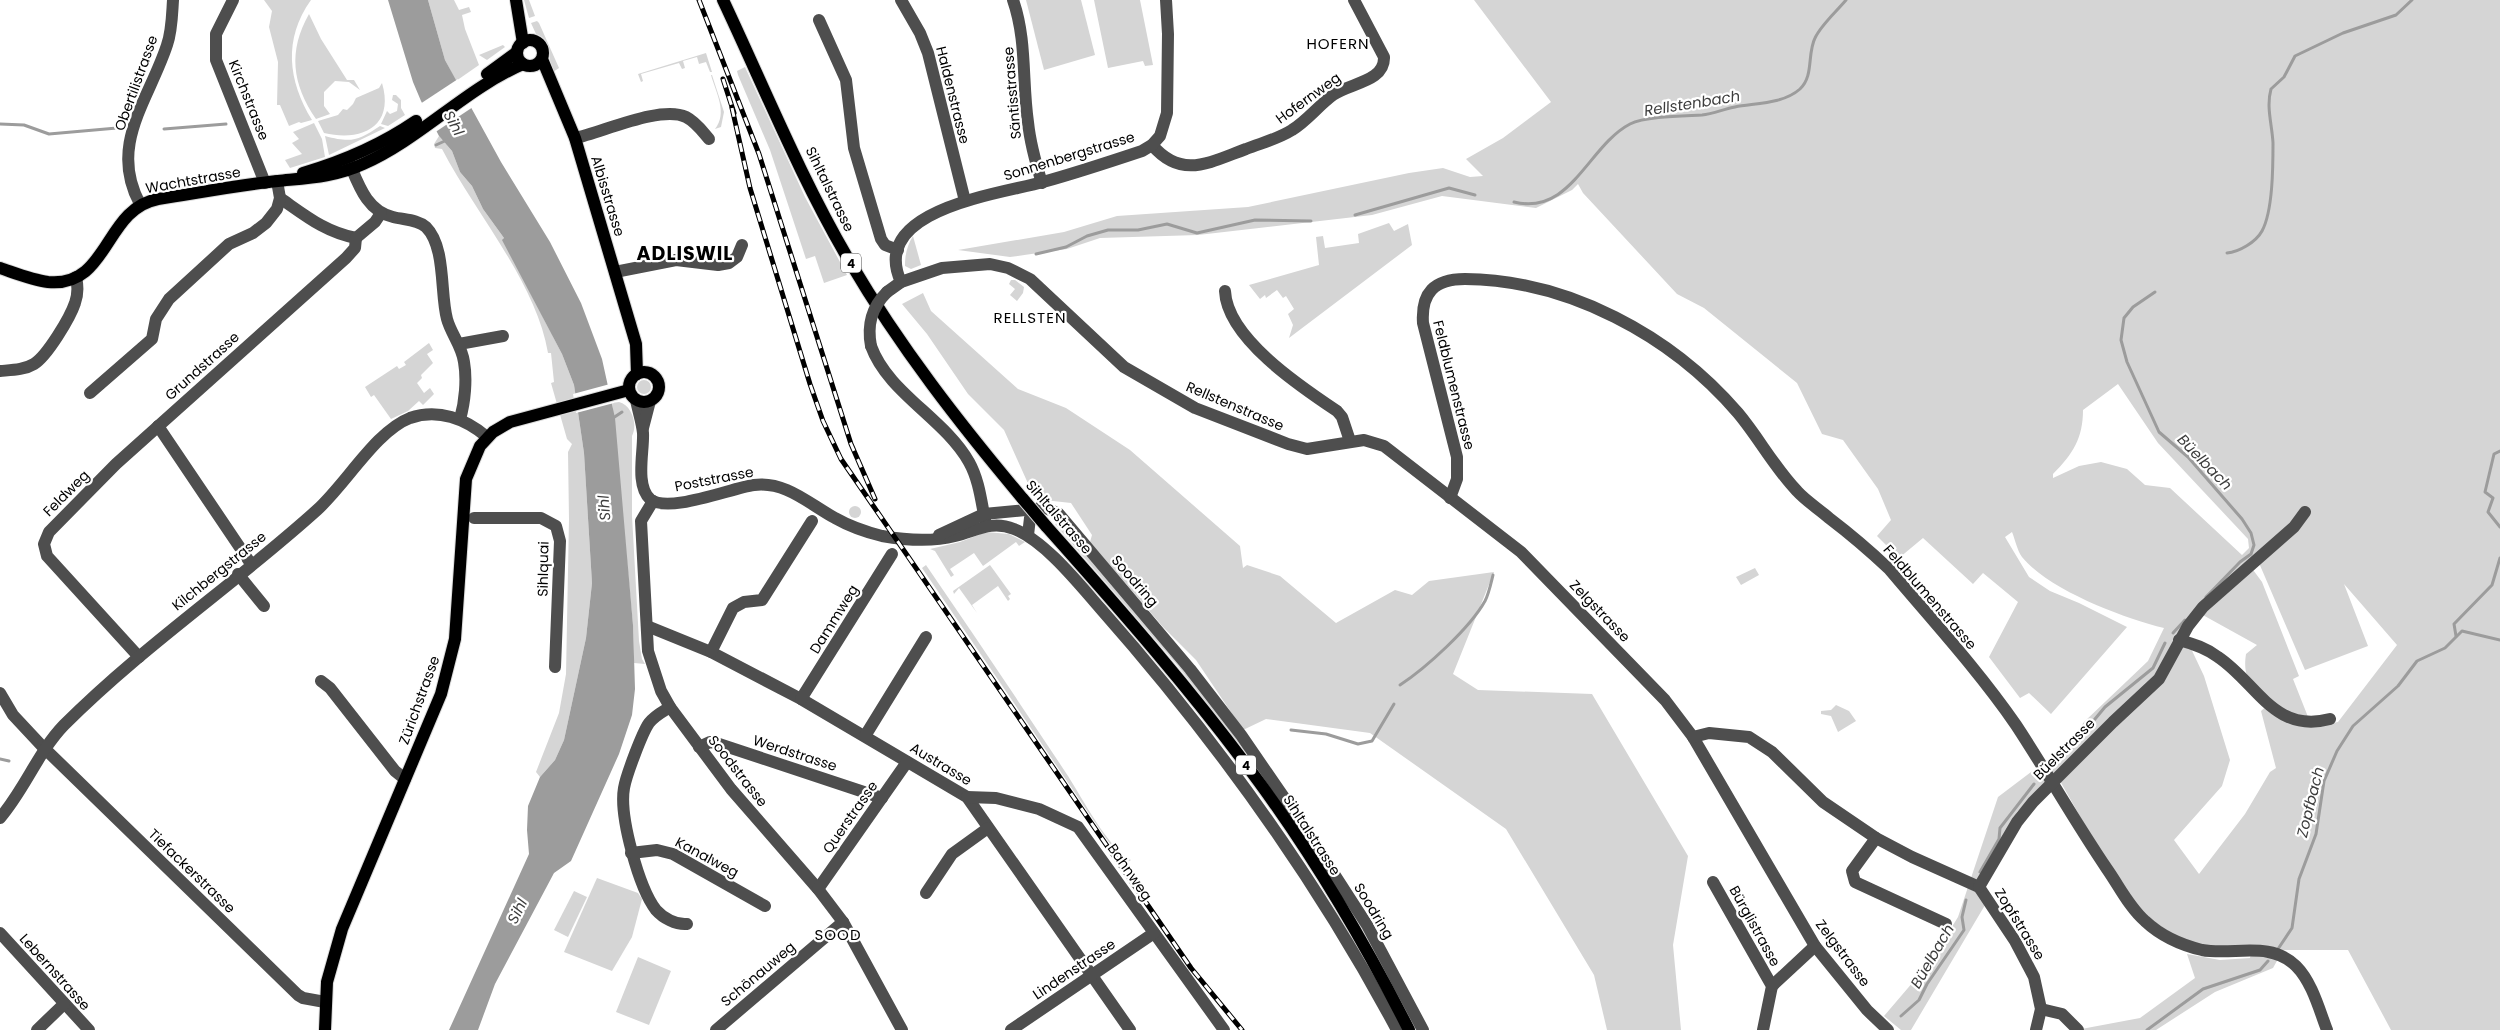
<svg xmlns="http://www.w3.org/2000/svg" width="2500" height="1030" font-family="Poppins,sans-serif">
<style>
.green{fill:#d5d5d5;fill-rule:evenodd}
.water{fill:#9c9c9c}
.pier{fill:#fff}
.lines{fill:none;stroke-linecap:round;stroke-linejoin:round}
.stream{stroke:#9c9c9c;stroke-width:3}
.major-casing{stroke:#dbdbdb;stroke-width:14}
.minor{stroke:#4e4e4e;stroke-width:12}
.major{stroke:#000;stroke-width:12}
.rail-casing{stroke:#000;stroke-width:5}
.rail{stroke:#fff;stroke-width:3;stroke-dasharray:9;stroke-linecap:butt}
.major-bridge-casing{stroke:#dbdbdb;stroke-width:14;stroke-linecap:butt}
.minor-bridge{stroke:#4e4e4e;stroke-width:12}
.major-bridge{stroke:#000;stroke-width:12}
.labels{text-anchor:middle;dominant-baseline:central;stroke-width:4.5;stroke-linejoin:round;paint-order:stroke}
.shield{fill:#fff;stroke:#4c4c4c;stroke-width:1}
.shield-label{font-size:12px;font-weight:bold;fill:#000}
.street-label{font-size:14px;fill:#000;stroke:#fff}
.neighbourhood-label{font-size:15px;letter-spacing:1px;fill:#000;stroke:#fff}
.water-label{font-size:15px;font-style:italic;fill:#3d3d3d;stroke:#fff}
.district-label{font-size:19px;font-weight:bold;letter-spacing:1px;fill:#000;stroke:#fff}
</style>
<rect width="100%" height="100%" fill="#fff"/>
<g class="green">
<path d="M 264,0 L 311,0 C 283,39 288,81 312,120 L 301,123 L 299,122 L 289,126 L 280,105 L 277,105 L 278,62 L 269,27 L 272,11 Z"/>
<polygon points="428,0 454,0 459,10 469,7 471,12 462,15 465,29 479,65 456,81 445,60"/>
<polygon points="524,0 529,0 535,16 529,18"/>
<polygon points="1026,0 1081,0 1095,55 1044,70"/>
<polygon points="1094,0 1140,0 1153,65 1145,66 1143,61 1108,68"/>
<path d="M 1474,0 L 2500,0 L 2500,1030 L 2391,1030 L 2348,950 L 2283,950 L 2273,968 L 2215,992 L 2156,1030 L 2076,1030 L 2140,1018 L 2195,978 L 2187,954 L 2220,960 L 2250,958 L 2252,946 L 2218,947 L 2195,943 L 2174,935 L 2149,918 L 2137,905 L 2090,834 L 2055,772 L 2017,812 L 1979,886 L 1988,900 L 1911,1030 L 1901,1030 L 1884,1016 L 1931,961 L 1958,917 L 1998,797 L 2068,744 L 2084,722 L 2148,661 L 2164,628 C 2123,618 2049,590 2022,557 C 2017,550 2015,539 2012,532 L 2005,537 L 2029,577 L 2050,591 L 2079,603 L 2127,627 L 2051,714 L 2029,693 L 2020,698 L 1989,657 L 2018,602 L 1983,573 L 1973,584 L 1923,538 L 1899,558 L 1877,536 L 1891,520 L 1878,489 L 1843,440 L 1822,434 L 1797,383 L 1704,308 L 1677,294 L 1583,193 L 1578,184 L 1572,190 L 1536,208 L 1442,196 L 1372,215 L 1198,235 L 1100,238 L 1067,249 L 1010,257 L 958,250 L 1064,232 L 1117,216 L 1248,207 L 1409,173 L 1443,168 L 1470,177 L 1483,176 L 1466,159 L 1503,138 L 1551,102 ZM 2118,384 L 2158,443 L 2248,539 L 2249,548 L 2242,555 L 2170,488 L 2145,485 L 2127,469 L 2101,462 L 2079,466 L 2053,478 L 2053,474 C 2073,454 2083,438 2083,410 ZM 2256,556 L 2305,670 L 2368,646 L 2344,584 L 2397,645 L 2338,722 L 2312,727 L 2293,679 L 2299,676 L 2262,582 L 2248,563 ZM 2201,614 L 2257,645 L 2246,654 C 2242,681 2253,684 2271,702 L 2261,711 L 2276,768 L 2270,772 L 2245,814 L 2199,874 L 2174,840 L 2222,786 L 2230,760 L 2204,676 L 2186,638 Z"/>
<path d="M 309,14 L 321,39 L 347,80 L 354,80 L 360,90 L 349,82 L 335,81 L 324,92 L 324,106 L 330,114 L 316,119 C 292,84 288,51 309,14 Z"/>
<path d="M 537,21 L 539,23 L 559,68 L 553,72 C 547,59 554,40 536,34 L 531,23 Z"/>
<polygon points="503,45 505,47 487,60 479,55"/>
<polygon points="706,53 712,72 710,72 706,62 699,64 697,57 683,61 685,68 682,69 679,63 641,74 643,81 641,82 638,74"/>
<polygon points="745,67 805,197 847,275 824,283 815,256 806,259 770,150 738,75 737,71"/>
<path d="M 711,75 L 712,75 L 724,112 L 721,127 L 715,129 C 728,113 716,93 711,75 Z"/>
<path d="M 382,83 C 395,127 361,142 324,133 L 318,121 L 338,115 L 343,109 L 347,110 L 353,104 L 356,98 L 379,88 Z"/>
<polygon points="393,95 396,95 401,100 401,108 405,115 388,126 381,124 387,111 390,114 397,111 398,104 392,100"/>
<polygon points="314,123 322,139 325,157 290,168 285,160 302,154 292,143 299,139 293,132"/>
<path d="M 380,126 L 385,128 L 329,155 L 325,136 C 351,143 358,141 380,126 Z"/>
<path d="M 439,136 L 452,151 L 460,172 L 472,186 L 483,209 L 504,238 L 503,240 L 562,354 L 574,385 L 584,453 L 592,583 L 586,638 L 564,740 L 555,760 L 540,777 L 536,772 L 559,713 L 566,674 L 569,519 L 568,452 L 572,444 L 567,439 L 551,383 L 554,382 L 551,353 L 548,353 C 536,282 475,213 442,149 L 435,148 L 434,144 Z"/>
<polygon points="1389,223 1394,231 1408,224 1412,245 1289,338 1293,325 1288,314 1294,309 1286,296 1283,298 1277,290 1266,298 1265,295 1260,299 1249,285 1319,265 1316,237 1323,236 1325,248 1359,243 1358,234"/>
<path d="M 913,236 L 921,265 L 911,269 L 905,266 C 905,254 907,246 913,236 Z"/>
<polygon points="1011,280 1015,280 1024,287 1023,293 1017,301 1010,295 1015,289 1009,284"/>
<polygon points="923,293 931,311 1018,389 1066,408 1130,450 1240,546 1243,568 1247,565 1280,576 1336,623 1395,590 1412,595 1429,581 1494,572 1453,674 1478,690 1592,694 1688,856 1673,945 1681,1030 1607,1030 1594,975 1506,829 1370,733 1266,719 1243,730 1196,660 1163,627 1090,542 1092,535 1071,503 1035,499 1004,430 968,394 927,334 902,304"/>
<polygon points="429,343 433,350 427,354 433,363 421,375 422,378 417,383 424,393 430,388 434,394 423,405 419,401 408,411 391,419 374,395 371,397 365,387 397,366 399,369 406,365 404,362"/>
<circle cx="644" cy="387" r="7"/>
<path d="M 619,402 C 632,405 638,425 632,436 L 632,516 L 639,641 L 642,659 L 645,664 L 634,663 L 633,625 L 612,403 Z"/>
<circle cx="855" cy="512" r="6"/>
<polygon points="1058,522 1202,689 1250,759 1178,666 1055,524"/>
<polygon points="986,532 1009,534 1025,542 1019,546 1016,542 983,566 974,553 950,569 954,575 951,577 935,551 930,549 960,542"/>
<path d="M 926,565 C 974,635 1021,705 1068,776 C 1081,796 1109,850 1131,860 L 1125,864 L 1105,837 L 922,568 Z"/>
<polygon points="990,565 1011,594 1008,596 1010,599 1008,601 998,586 972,605 977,613 959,588 954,594 953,591"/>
<polygon points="1755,568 1759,575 1741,585 1736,577"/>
<polygon points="1836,705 1849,711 1856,721 1838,732 1831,716 1821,714 1821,711 1831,710"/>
<polygon points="597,878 638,893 642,899 632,937 612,971 564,952"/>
<polygon points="574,891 587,897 568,937 554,930"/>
<polygon points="638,957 671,971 649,1025 616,1012"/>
</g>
<polygon class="water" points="388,0 428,0 445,60 501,162 550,242 581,303 602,359 615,418 633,625 635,689 632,715 619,754 571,861 554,873 495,984 478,1030 449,1030 529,854 527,830 528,806 540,777 555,760 564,740 586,638 592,583 584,453 574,385 562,354 502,240 504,238 483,209 472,186 460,172 452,151 439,136 421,101 413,82"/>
<g class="pier">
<polygon points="458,79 473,107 434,133 420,104"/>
<polygon points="610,384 614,403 576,413 573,394"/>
</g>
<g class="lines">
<g class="stream">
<polyline points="0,124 24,125 49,134 117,128"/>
<polyline points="164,129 226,124"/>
<polyline points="436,145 447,140"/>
<path d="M 1514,202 C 1571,216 1588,146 1630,124 C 1646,116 1683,116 1702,115 C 1713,114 1724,109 1735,107 C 1756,103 1783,104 1800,89 C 1814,76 1807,54 1815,38 C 1821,25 1836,12 1846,0"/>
<polyline points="1355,215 1449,188 1475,195"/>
<path d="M 2227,253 C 2239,252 2256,242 2262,231 C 2273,211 2273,165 2273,143 C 2272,124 2266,107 2271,89 L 2284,77 L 2295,56 L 2343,33 L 2396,15 L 2412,0"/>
<polyline points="1036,254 1066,247 1087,236 1108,230 1138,230 1167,224 1197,233 1255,220 1311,221"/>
<polyline points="2155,292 2133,307 2124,318 2121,340 2127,362 2159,432 2188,457 2242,519 2251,533 2254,545 2251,554 2240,562 2206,597"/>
<polyline points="613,418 622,412"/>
<polyline points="2500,451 2494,454 2485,492 2493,498 2488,512 2500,527"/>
<polyline points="2173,633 2185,620"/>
<polyline points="2456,636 2454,624 2492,585 2500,558"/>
<path d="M 1400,685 C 1426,668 1470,628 1485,601 C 1489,593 1491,583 1493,575"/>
<polyline points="1291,730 1326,734 1358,744 1372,741 1394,704"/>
<polyline points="0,759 9,761"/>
<polyline points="2052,765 2070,749 2105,707 2153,668 2165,643"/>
<polyline points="1980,872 1999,839 2000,828 2034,784"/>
<polyline points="2278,949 2292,928 2299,879 2316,834 2324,781 2337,751 2353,726 2398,686 2417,661 2445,648 2462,631 2500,640"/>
<polyline points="1901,1016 1919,1000 1927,984 1964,930 1962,917 1966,900"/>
<polyline points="2147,1030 2203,989 2260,970 2268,961"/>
</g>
<g class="major-casing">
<g id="major">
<polyline points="516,0 523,43"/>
<path d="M 723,0 C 764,87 801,179 850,262 C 900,347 960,424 1023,499"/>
<circle cx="530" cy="53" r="13"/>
<polyline points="542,59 575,138 636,344 637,374"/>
<polyline points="487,74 517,52"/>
<path d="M 303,173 C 344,161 381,145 416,121"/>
<path d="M 0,268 C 15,273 32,280 48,282 C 109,288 104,209 158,199 C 198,193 238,185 278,181 C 307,178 335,177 363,164 C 420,139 465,89 523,64"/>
<circle cx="644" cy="387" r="15"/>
<path d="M 1046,526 C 1120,609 1193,692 1259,782 C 1314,857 1367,947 1409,1030"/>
<polyline points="325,1030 327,982 342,929 441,694 455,639 466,479 480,446 493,432 510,422 629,390"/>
</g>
</g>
<g class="minor">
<polyline points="233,0 216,34 216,60 265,183"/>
<polyline points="901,0 920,33 928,53 965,201"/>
<path d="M 1013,0 C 1027,40 1022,81 1028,122 C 1030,142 1036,164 1042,183"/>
<polyline points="819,20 846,80 854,148 881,239 885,245 898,250"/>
<path d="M 575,138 C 603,132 661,105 686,117 C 696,122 702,131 709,139"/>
<path d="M 1152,145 C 1182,180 1210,162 1246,149 C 1261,143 1278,139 1292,130 C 1307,121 1318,106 1333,95 C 1349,83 1385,82 1384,57 L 1354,0"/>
<path d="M 348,160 C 358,183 366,211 393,217 C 404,220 417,219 426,227 C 446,247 440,293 447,319 C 451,334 462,346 464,362 C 467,379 465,402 460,419"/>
<path d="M 280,198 C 306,216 325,232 356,238"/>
<path d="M 140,204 C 108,145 149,100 167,45 C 172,31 172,15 173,0"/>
<polyline points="356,238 375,222 381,213"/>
<polyline points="615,272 676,260 718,265 729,263 737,257 742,245"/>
<path d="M 901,282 C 868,209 1001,194 1043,182 C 1076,173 1109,162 1142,151 L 1152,145 L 1160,136 L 1167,113 L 1168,34 L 1166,0"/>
<path d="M 1225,291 C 1227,338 1301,387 1337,411 L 1342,417 L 1350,441"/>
<polyline points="887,292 901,282 942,268 990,264 1008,268 1030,279 1124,367 1195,408 1288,444 1307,449 1364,440 1384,446 1521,552 1665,700 1693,737 1815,946 1867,1010 1888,1030"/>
<polyline points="459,344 503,336"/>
<path d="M 871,346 C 888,393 944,418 969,462 C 979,480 981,500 985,520"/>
<path d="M 0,371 C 12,370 24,370 34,364 C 47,356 70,318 75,303 C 78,295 78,286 76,277"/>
<polyline points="90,393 152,339 156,319 169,299 229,244 253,233 266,223 277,209 280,198 277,181"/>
<path d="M 636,400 C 638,411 642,422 643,433 C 644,451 635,485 650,499 C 668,514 731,488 754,485 C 786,481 809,504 835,518 C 849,526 866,532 882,536 C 905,540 932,542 955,536 C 976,531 991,520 1014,529 C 1044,540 1079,584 1100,608 C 1214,737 1316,878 1397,1030"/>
<polyline points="158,426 251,564"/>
<polyline points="643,428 650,401"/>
<path d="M 1450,498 L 1457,479 L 1457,457 L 1423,323 C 1421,293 1434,279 1465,279 C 1568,280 1671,335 1738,413 C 1759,438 1774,467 1797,491 C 1806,501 1819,509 1829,518 C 1850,534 1870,551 1889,569 C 1932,620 1978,670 2016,725 C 2047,772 2075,822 2107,869 C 2119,886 2129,907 2145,921 C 2160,935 2181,945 2202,950 C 2233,956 2270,940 2296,966 C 2312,982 2319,1009 2327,1030"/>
<polyline points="653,501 641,521 648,651 661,691 670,707 731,789 818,889 843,922 902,1030"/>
<polyline points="474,518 541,518 556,526 560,541 555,667"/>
<polyline points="939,535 984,514 1046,508 1059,514 1190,669 1241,735 1294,812 1367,925 1423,1030"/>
<polyline points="1028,535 1030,518 1039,508"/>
<polyline points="238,574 264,606"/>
<polyline points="647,626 711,652 801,699 967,797 1130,1030"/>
<path d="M 2179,640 C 2194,644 2206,648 2218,657 C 2257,683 2274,734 2330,719"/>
<polyline points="711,652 733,608 744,602 762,600 812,521"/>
<polyline points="139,657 47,556 44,544 49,532 116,464 346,258 355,248 356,238"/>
<polyline points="321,681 330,688 395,771 405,779"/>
<polyline points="0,693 13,715 41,745 298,995 303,998 325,1002"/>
<polyline points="801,699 892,554"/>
<path d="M 670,707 C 662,712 654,716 649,723 C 642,733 626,776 624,788 C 619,816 639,888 656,910 C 663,918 676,925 687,924"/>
<polyline points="865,736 926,637"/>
<polyline points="1693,737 1709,733 1749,737 1772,752 1823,802 1876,838 1912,857 1979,887 2015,941 2034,977 2041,1009 2036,1030"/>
<polyline points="699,747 710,742 716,743 882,798"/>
<polyline points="967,797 996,798 1039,809 1078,827 1224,1030"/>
<path d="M 0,818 C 25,789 38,752 64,725 C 143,646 235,584 317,510 C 346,484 376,431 410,418 C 438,408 466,419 487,437"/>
<polyline points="1876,838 1852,871 1855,882 1946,924"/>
<polyline points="631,853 657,850 673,854 765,906"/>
<polyline points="1713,882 1772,986 1763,1030"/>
<polyline points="1979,887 2017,822 2033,802 2113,722 2159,679 2188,626 2203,607 2294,527 2305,512"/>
<polyline points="818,889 907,762"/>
<polyline points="926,893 952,854 988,828"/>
<polyline points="0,933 89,1030"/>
<polyline points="1772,986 1815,946"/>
<polyline points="2041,1009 2062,1014 2078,1030"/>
<polyline points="37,1030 64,1004"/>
<polyline points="716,1030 843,922"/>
<polyline points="1011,1030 1154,933"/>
</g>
<use href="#major" class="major"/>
<g class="rail-casing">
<g id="rail">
<polyline points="699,0 759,154 851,444 875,499"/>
<polyline points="723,79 734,113"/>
<polyline points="732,108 750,188 810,384 823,421 841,459 1191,968 1242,1030"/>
</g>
</g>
<use href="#rail" class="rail"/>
<g class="major-bridge-casing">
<polyline id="major-bridge" points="1023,499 1046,526"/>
</g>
<path class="minor-bridge" d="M 871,346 C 867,325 871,308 887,292"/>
<use href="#major-bridge" class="major-bridge"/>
</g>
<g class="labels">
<g class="shield">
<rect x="841" y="253.5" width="20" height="19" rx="4"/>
<rect x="1236" y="755.5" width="20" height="19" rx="4"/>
</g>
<g class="shield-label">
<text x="851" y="263">4</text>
<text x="1246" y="765">4</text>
</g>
<g class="street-label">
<text transform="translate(136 83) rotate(-70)">Obertilistrasse</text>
<text transform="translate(1012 93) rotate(-95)">Säntisstrasse</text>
<text transform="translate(953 95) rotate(76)">Haldenstrasse</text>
<text transform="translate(1308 98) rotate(-36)">Hofernweg</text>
<text transform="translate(249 100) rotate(68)">Kirchstrasse</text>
<text transform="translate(1069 156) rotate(-17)">Sonnenbergstrasse</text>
<text transform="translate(193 180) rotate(-10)">Wachtstrasse</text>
<text transform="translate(830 189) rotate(64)">Sihltalstrasse</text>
<text transform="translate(608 196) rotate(73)">Albisstrasse</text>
<text transform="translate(202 366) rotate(-42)">Grundstrasse</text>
<text transform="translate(1454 385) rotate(76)">Feldblumenstrasse</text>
<text transform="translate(1235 406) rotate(23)">Rellstenstrasse</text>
<text transform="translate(714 479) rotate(-11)">Poststrasse</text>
<text transform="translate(66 493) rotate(-45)">Feldweg</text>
<text transform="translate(1059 517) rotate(49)">Sihltalstrasse</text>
<text transform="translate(543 569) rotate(-89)">Sihlquai</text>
<text transform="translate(219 571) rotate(-39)">Kilchbergstrasse</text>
<text transform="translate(1135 581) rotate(49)">Soodring</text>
<text transform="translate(1930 597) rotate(49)">Feldblumenstrasse</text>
<text transform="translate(1600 611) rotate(46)">Zelgstrasse</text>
<text transform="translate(834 619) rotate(-58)">Dammweg</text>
<text transform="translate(419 700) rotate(-70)">Zürichstrasse</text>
<text transform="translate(2064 749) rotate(-45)">Büelstrasse</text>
<text transform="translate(795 753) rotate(18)">Werdstrasse</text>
<text transform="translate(941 764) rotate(31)">Austrasse</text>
<text transform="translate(738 771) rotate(52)">Soodstrasse</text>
<text transform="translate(850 817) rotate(-55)">Querstrasse</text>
<text transform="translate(1312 835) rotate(57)">Sihltalstrasse</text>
<text transform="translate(707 857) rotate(28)">Kanalweg</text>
<text transform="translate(192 871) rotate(44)">Tiefackerstrasse</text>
<text transform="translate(1130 872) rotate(55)">Bahnweg</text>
<text transform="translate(1374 911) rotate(59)">Soodring</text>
<text transform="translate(2020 924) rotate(58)">Zopfstrasse</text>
<text transform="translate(1755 926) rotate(61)">Bürglistrasse</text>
<text transform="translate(1843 953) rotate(53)">Zelgstrasse</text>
<text transform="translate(1074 969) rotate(-34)">Lindenstrasse</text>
<text transform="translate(55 972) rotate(48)">Lebernstrasse</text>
<text transform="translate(758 974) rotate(-40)">Schönauweg</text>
</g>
<g class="neighbourhood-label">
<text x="1338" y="43">HOFERN</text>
<text x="1030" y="317">RELLSTEN</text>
<text x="838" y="934">SOOD</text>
</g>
<g class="water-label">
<text transform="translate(1692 103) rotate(-9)">Rellstenbach</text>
<text transform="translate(454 123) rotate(62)">Sihl</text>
<text transform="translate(2205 462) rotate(46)">Büelbach</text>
<text transform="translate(604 508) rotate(-95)">Sihl</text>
<text transform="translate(2310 802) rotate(-76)">Zopfbach</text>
<text transform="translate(517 911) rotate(-64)">Sihl</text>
<text transform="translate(1932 956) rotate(-60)">Büelbach</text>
</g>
<g class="district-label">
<text x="685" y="253">ADLISWIL</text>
</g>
</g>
</svg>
